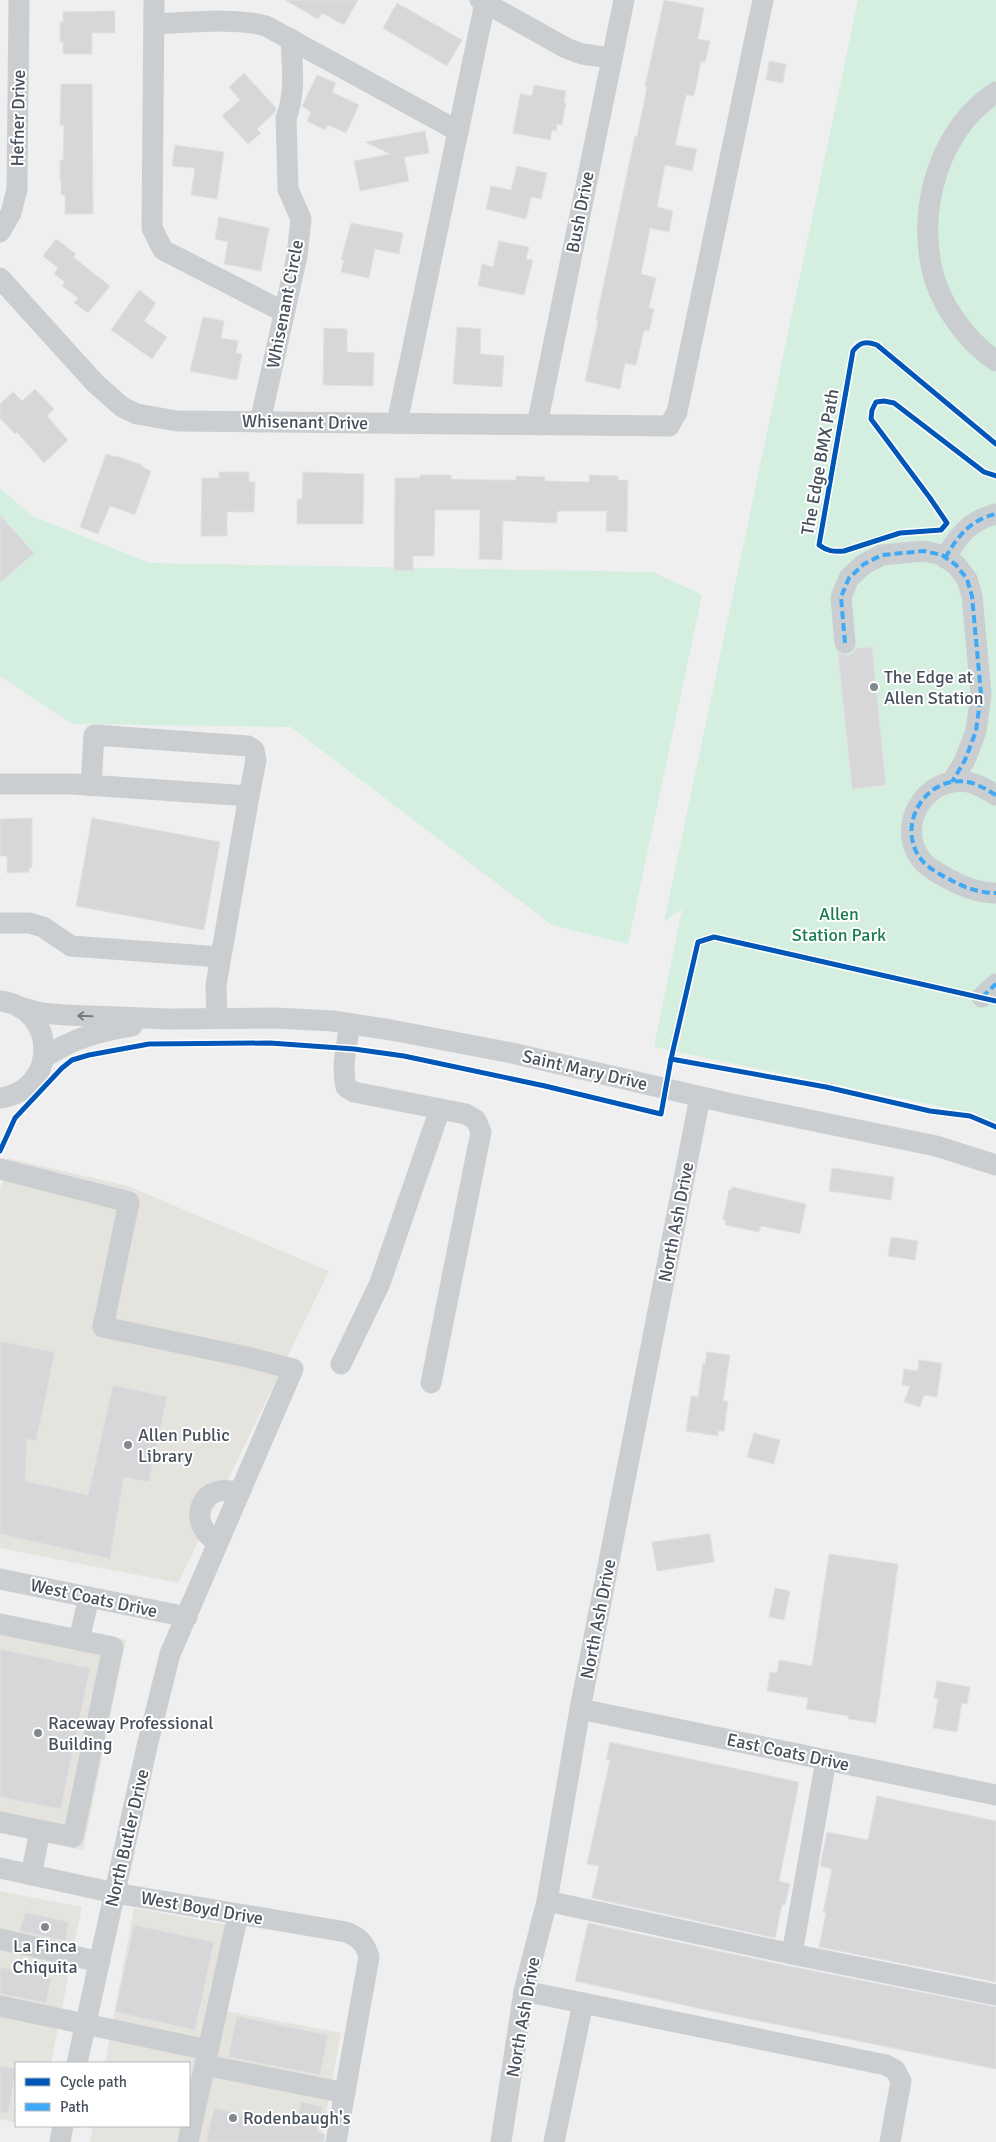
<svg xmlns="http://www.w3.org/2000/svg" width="996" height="2142" font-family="Signika,sans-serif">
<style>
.commercial{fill:#e4e3dd}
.green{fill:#d4eee0}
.building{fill:#d7d7d9;stroke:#e1e1e2}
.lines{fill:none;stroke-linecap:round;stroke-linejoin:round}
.minor{stroke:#cbced0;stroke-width:21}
.quiet{stroke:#3fa9f5;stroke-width:4;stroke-dasharray:8 4;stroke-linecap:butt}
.cycleway-casing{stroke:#fff;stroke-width:8}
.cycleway{stroke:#0057b8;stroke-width:5}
.oneway{stroke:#757c85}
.poi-dot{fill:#82888f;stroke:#fff;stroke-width:2}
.labels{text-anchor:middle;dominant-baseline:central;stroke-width:4;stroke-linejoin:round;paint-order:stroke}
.street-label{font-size:18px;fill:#47505c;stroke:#fff}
.poi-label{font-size:18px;fill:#47505c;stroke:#fff;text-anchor:start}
.park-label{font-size:18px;fill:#197c51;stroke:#fff}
</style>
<rect width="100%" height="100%" fill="#f0efef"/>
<g class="commercial">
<polygon points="7,1158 128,1186 329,1271 178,1583 0,1548 0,1191"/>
<polygon points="0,1615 126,1640 83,1850 0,1833"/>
<polygon points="0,1891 82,1907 51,2063 16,2063 16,2123 0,2119"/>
<polygon points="134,1908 243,1928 227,2011 341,2033 321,2142 90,2142 93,2126 189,2126 189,2063 105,2063"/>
</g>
<g class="green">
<polygon points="858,0 996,0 996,1122 942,1107 654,1047 682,909 664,922"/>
<polygon points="0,488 32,516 150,563 653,572 702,595 628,944 552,925 291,727 72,724 0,676"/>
</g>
<g class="building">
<polygon points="285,0 358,0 344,25 322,13 318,19"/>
<polygon points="664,0 704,8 698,39 710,41 705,62 701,61 694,96 686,95 675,145 697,149 692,171 665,165 657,207 673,211 669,232 650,228 641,274 656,278 649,308 654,309 649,331 644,330 636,365 625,363 620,389 585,381 598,321 596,320 635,136 637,137 647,87 645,86"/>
<polygon points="397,3 462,40 447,66 383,28"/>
<polygon points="115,11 115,33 92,33 92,54 63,54 63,42 60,42 60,22 63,22 63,12"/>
<polygon points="769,61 786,64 783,83 766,80"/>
<polygon points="244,73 276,108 275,112 257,129 261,133 248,144 222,116 240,100 229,87"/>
<polygon points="317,75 336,83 332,92 359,105 346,133 328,125 325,130 307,121 311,112 302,106"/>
<polygon points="61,84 92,84 93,214 65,214 65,195 61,195 61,181 60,181 60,160 63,160 64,125 60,125"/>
<polygon points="534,85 566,91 564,102 566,103 562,125 557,124 556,131 552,130 550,140 513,133 520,94 532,96"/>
<polygon points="425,131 429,153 404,157 409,181 360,191 354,161 390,154 365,142"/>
<polygon points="175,145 224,152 217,199 191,195 195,168 172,166"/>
<polygon points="517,166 547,173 541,199 531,197 526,219 486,209 491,186 511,190"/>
<polygon points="219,217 269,228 261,271 224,264 228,242 215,239"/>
<polygon points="351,223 403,233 399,254 375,249 369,278 341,272 344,260 341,260"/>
<polygon points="56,239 76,254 73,257 110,286 88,313 74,303 78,298 62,286 65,282 54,274 58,268 43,256"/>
<polygon points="499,241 529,247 526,259 533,260 524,295 478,286 482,264 493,267"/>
<polygon points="139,290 156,303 144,321 167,337 152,359 111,330"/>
<polygon points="203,317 224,321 221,338 238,341 236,353 242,354 237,380 190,371"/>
<polygon points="457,327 481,329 480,354 504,356 502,387 453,384"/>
<polygon points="324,328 347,329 347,352 374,353 373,386 323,385"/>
<polygon points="35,389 54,409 47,416 68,440 44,463 17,432 15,434 0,418 0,404 13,392 22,401"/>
<polygon points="106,454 116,457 116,456 142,465 142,467 151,471 135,515 110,506 98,534 80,527"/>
<polygon points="219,472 249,472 249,482 255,482 254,512 227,512 227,536 201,536 202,478 219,478"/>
<polygon points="303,472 364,474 363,524 297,524 297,499 302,499"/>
<polygon points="420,475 451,475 451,479 492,480 516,480 516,476 545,477 545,481 589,482 589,475 618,476 618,480 628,480 627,532 606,531 607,511 560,511 557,512 557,523 503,521 502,560 479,559 480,510 435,510 434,556 413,556 413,571 394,570 395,478 420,478"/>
<polygon points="0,515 34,553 0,583"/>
<polygon points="872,647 886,785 852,789 838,653 847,655 853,653 856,648"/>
<polygon points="32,818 32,868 29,868 29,872 7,873 7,856 0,856 0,819"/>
<polygon points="92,818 220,842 204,930 76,906"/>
<polygon points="832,1168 894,1177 891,1200 829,1191"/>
<polygon points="732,1187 806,1204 800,1234 761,1226 759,1232 725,1225 726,1221 723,1220 729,1190 731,1190"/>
<polygon points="891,1237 918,1241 915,1260 888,1256"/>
<polygon points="0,1341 55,1352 36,1441 27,1439 25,1481 88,1495 113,1385 167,1397 149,1482 124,1477 110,1559 0,1534"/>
<polygon points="707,1352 730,1355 723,1401 728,1401 724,1431 718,1431 718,1436 686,1431 691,1396 698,1397 703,1363 705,1364"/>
<polygon points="919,1360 942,1363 937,1397 924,1395 920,1407 904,1402 910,1386 902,1385 904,1369 918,1371"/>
<polygon points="754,1433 780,1440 774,1464 747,1457"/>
<polygon points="710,1534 714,1562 657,1571 652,1542"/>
<polygon points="829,1554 898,1564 876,1723 848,1719 849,1716 806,1709 808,1698 767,1691 770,1672 777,1673 779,1660 812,1666"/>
<polygon points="775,1588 790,1591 784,1620 769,1617"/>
<polygon points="0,1649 90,1668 61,1809 0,1797"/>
<polygon points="937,1681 970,1687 967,1704 962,1703 957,1732 933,1728 938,1699 934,1698"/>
<polygon points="610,1742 799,1782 779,1881 790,1884 785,1905 782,1905 775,1938 592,1898 599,1866 587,1864 610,1760 606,1760"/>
<polygon points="877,1796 996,1821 996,1982 819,1947 826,1913 823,1912 832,1869 820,1866 827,1832 868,1840"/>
<polygon points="25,1912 69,1922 65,1941 20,1931"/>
<polygon points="588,1923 789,1966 996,2007 996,2069 725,2014 575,1981"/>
<polygon points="134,1925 214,1942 195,2030 115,2012"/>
<polygon points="0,1967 51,1978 46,2003 0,1994"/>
<polygon points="237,2016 328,2035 320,2075 228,2057"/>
<polygon points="0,2066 16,2069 8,2113 0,2112"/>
<polygon points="301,2102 323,2107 317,2132 325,2134 324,2142 206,2142 214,2108 295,2127"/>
</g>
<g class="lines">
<g class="minor">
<polyline points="154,0 152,228 163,250 284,312"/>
<polyline points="480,0 566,48 582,54 612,58"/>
<path d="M 154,24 C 186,23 236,17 266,26 L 458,131"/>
<path d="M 996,92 C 941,129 919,201 931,265 C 938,302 965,340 996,361"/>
<polyline points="0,232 11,213 17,189 19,0"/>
<polyline points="0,278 95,383 122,407 137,414 177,421 669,426 677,412 763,0"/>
<path d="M 260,422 L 297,256 L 301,219 L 288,189 L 286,118 C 296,93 292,65 291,39"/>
<polyline points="397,423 485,3"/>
<polyline points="537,425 624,0"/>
<path d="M 945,558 C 958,536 970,520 996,514"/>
<polyline points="845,643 841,597 849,578 864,564 882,555 924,551 942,555 956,565 967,579 972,596 981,694 976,731 965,760 952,782"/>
<polyline points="0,784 72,784 249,796 216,985 217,1018"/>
<polyline points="91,786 94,735 248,746 254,750 256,760 249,796"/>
<path d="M 996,795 C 987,790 978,784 968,782 C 931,775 901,815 915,849 C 921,864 935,872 949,879 C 963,887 979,893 996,893"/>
<polyline points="0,923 29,923 43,927 71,946 220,957"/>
<polyline points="982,997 996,984"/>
<path d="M 0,1001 C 58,1008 59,1090 0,1098"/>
<polyline points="19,1007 41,1013 65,1015 169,1019 275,1018 333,1021 391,1030 512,1053 732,1104 936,1146 996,1165"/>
<path d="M 350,1024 C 347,1044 341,1067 346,1087 L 354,1092 L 466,1114 L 476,1120 L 481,1132 L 431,1383"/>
<path d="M 44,1058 C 71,1039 99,1031 132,1026"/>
<polyline points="0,1169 129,1202 103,1327 247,1357 293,1369 170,1654 148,1742 77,2063"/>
<polyline points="341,1364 380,1283 440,1109"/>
<path d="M 217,1542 C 184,1521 202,1480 239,1493"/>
<polyline points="0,1579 187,1617"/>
<polyline points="0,1624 113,1647 73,1837 0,1822"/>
<polyline points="79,1640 89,1597"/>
<polyline points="580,1709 996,1795"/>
<path d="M 0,1868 L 115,1893 L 346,1932 C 359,1937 365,1943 369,1957 L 336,2142"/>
<polyline points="31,1875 40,1831"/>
<polyline points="547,1901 792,1954 996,1995"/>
<polyline points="0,1939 100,1962"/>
<polyline points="792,1954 826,1760"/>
<polyline points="524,1991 886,2065 895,2070 901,2081 890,2142"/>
<polyline points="0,2006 208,2050"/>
<polyline points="205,2065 345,2093"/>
<polyline points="60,2142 63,2126"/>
<polyline points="188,2142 238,1914"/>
<polyline points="501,2142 524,1991 547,1901 580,1709 700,1097"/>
<polyline points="554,2142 583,2003"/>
</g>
<g class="quiet">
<path d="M 945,558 C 958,536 970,520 996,514"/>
<polyline points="845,643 841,597 849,578 864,564 882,555 924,551 942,555 956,565 967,579 972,596 981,694 976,731 965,760 952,782"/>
<path d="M 996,795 C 987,790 978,784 968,782 C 931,775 901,815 915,849 C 921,864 935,872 949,879 C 963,887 979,893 996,893"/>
<polyline points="982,997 996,984"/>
</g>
<g class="cycleway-casing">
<g id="cycleway">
<path d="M 996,444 L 877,345 C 866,341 860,342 853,351 L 819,545 C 827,551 833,552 844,551 L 900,533 L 941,530 L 947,523 L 930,498 L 871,419 L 872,410 L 876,402 L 884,401 L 894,403 L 984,472 L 996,476"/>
<polyline points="671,1059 698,942 714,937 996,1001"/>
<polyline points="0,1151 15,1118 62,1068 72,1060 89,1055 149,1044 270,1043 354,1049 404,1056 545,1086 661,1114 671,1059 826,1087 930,1111 970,1116 996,1127"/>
</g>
</g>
<use href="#cycleway" class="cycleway"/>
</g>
<defs><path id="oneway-shaft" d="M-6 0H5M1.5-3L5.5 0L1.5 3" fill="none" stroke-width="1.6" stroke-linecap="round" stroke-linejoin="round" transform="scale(1.25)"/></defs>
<use class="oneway" href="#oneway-shaft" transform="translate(85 1016) rotate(-178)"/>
<g class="poi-dot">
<circle cx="874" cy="687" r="5"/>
<circle cx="128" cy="1445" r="5"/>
<circle cx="38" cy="1733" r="5"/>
<circle cx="45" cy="1927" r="5"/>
<circle cx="233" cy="2118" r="5"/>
</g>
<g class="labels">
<g class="street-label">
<text transform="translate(18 118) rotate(-89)">Hefner Drive</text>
<text transform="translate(580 212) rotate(-79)">Bush Drive</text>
<text transform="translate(285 304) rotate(-79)">Whisenant Circle</text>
<text transform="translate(305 422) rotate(1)">Whisenant Drive</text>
<text transform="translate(820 462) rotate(-80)">The Edge BMX Path</text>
<text transform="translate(585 1070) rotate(13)">Saint Mary Drive</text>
<text transform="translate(676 1222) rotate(-79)">North Ash Drive</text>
<text transform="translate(94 1598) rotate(12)">West Coats Drive</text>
<text transform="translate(598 1619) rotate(-79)">North Ash Drive</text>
<text transform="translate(788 1752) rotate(12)">East Coats Drive</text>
<text transform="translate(127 1838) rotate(-77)">North Butler Drive</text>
<text transform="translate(202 1908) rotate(10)">West Boyd Drive</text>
<text transform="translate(523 2017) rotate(-80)">North Ash Drive</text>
</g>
<g class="poi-label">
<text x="884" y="677">The Edge at<tspan x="884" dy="21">Allen Station</tspan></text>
<text x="138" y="1435">Allen Public<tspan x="138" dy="21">Library</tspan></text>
<text x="48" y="1723">Raceway Professional<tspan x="48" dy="21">Building</tspan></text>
<text x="45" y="1946" text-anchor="middle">La Finca<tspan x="45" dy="21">Chiquita</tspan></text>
<text x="243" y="2118">Rodenbaugh's</text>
</g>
<g class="park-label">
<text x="839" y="914">Allen<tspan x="839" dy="21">Station Park</tspan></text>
</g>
</g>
<rect x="15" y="2062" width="175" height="65" fill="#ffffff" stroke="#b5b9be"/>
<rect x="25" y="2078" width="25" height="8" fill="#0057b8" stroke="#b5b9be"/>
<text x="60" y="2087" font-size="15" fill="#47505c">Cycle path</text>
<rect x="25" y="2103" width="25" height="8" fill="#3fa9f5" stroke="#b5b9be"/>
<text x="60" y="2112" font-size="15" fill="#47505c">Path</text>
</svg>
